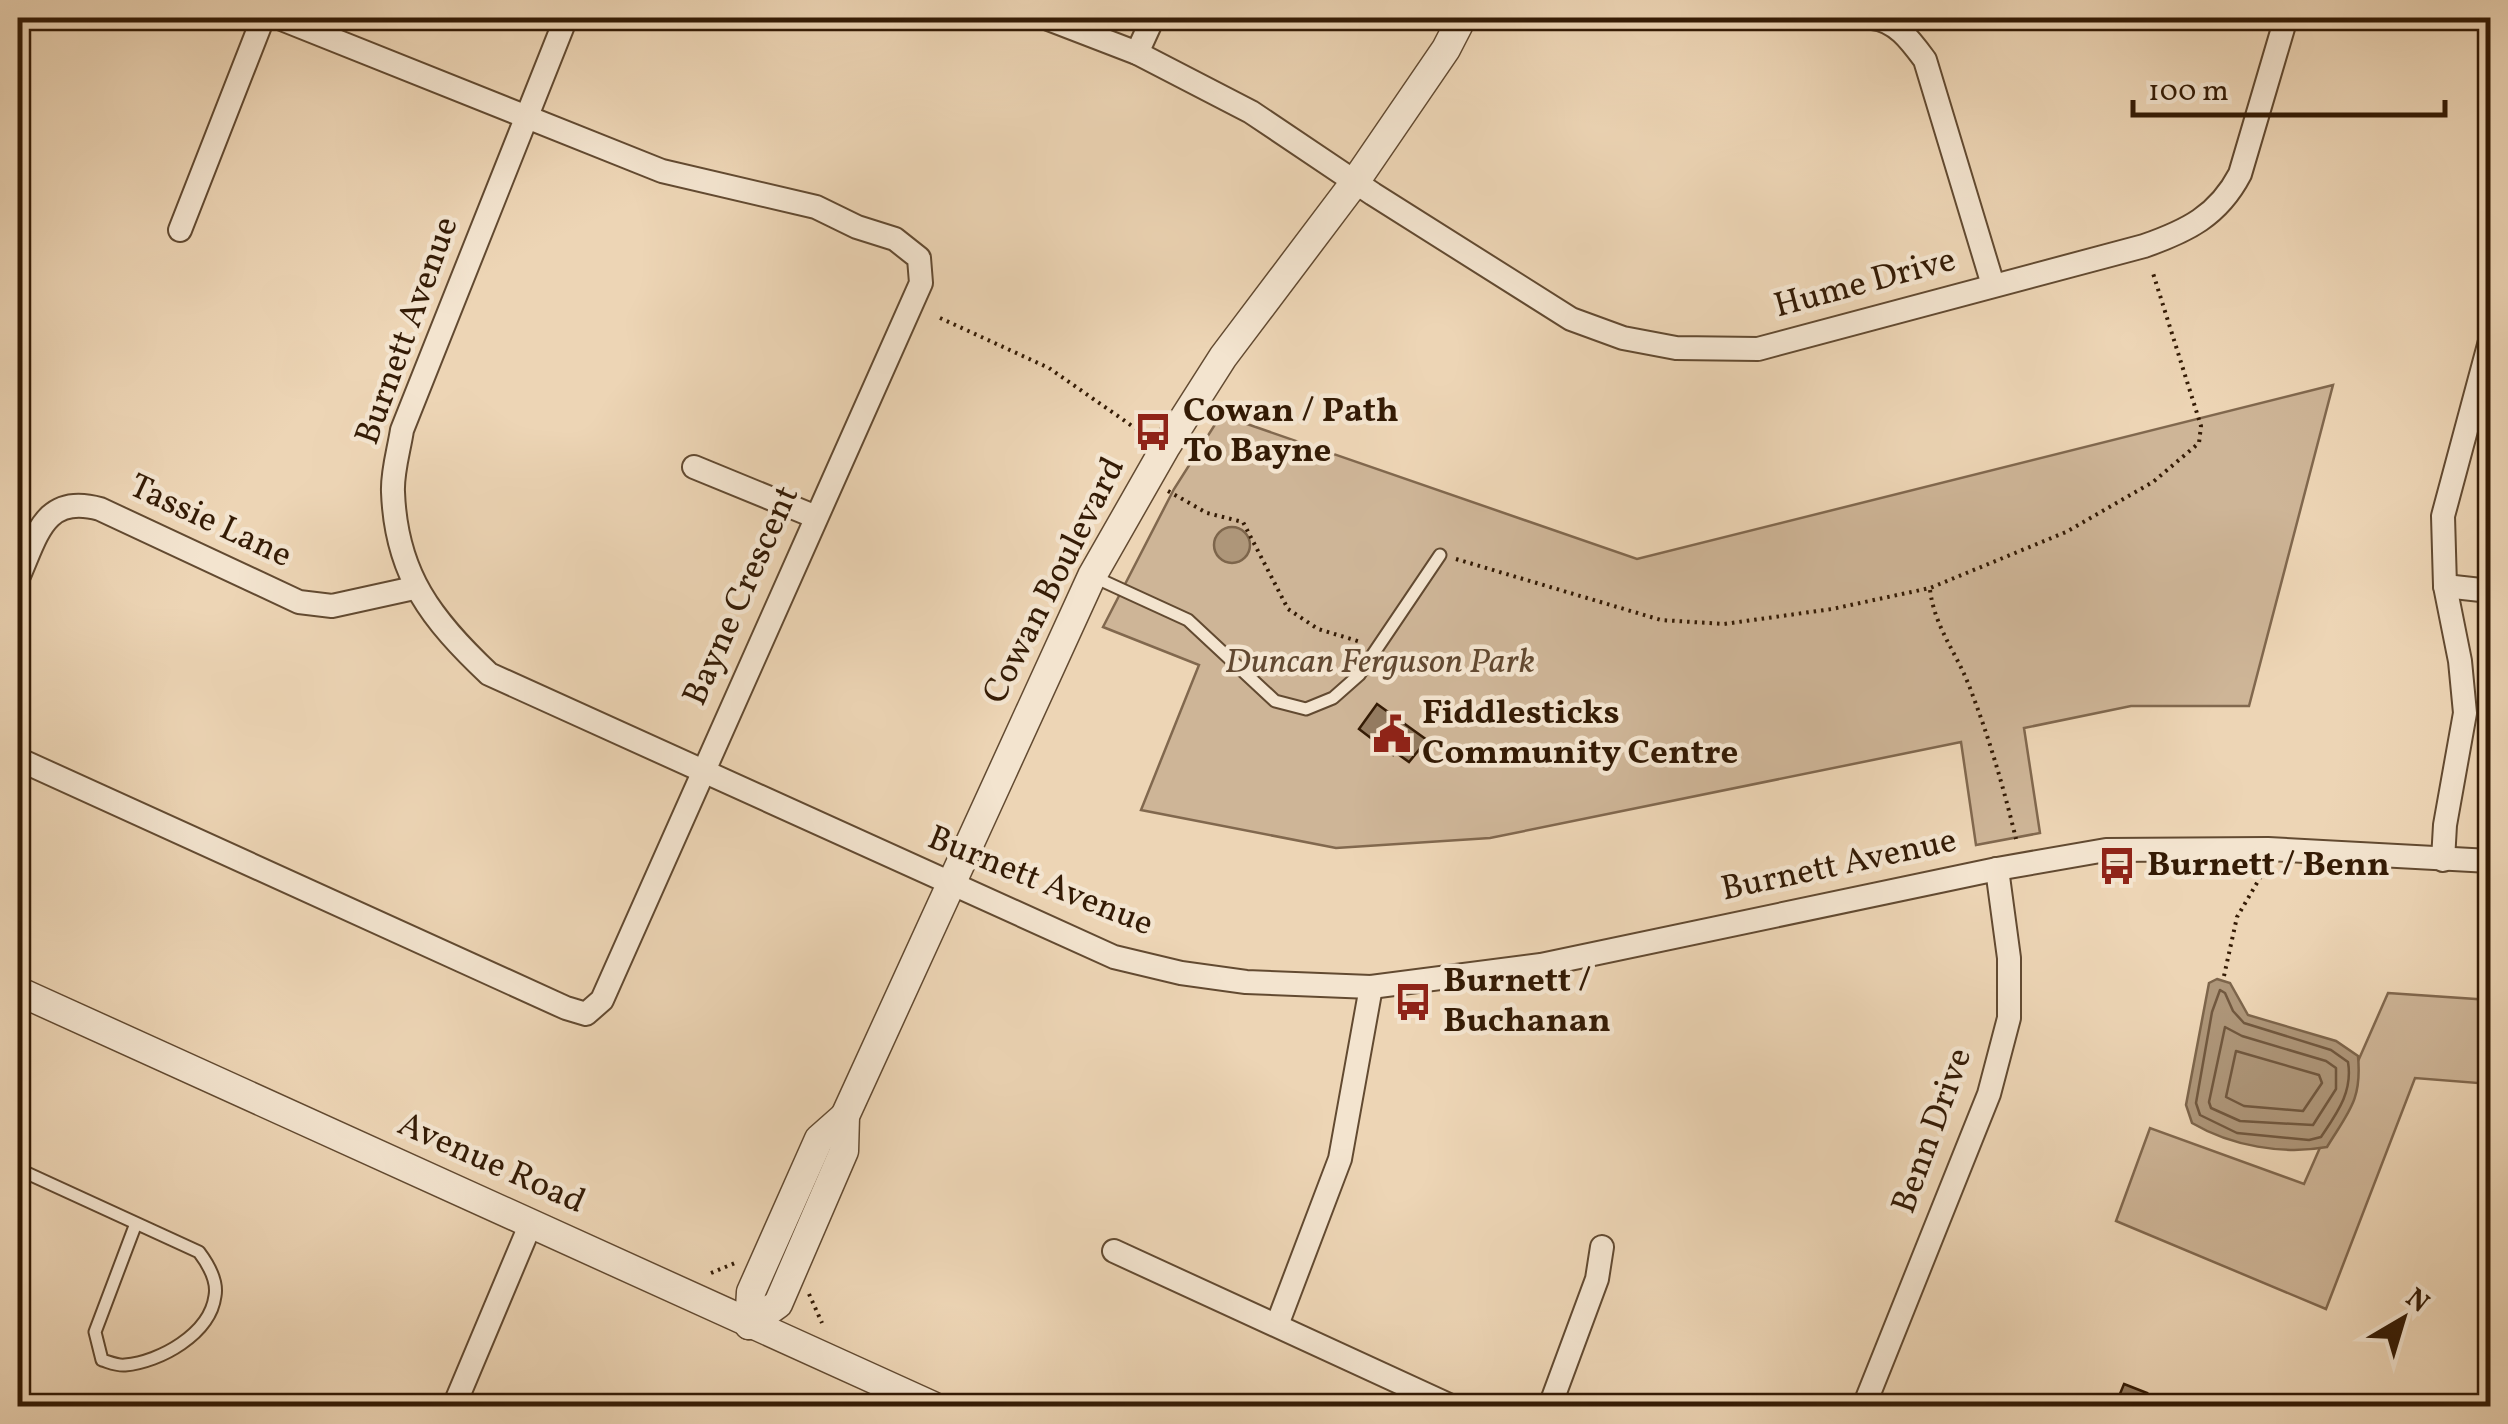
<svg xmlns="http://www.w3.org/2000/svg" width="2508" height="1424" font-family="Vollkorn,serif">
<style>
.green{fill:#ceb597;stroke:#81684e;stroke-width:2.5}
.water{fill:#ae9679;stroke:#7d654b;stroke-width:2.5}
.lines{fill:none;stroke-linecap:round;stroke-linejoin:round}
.shore{stroke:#71583f;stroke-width:2.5}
.building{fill:#947c61;stroke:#341b05;stroke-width:2.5}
.service-casing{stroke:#624a31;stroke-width:15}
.minor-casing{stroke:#624a31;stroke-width:26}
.tertiary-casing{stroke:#624a31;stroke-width:31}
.path{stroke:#341b05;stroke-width:4;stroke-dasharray:2.5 5;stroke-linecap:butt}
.service{stroke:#f3e4cf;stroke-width:11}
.minor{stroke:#f3e4cf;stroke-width:22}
.tertiary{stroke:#f3e4cf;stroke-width:28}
.labels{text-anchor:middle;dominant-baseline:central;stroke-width:9;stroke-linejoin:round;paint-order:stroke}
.street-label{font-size:35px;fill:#341b05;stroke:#f3e4cf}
.poi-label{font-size:35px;font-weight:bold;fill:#341b05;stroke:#f3e4cf;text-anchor:start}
.park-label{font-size:35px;font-style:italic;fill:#624931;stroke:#f3e4cf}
</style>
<rect width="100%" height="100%" fill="#edd5b5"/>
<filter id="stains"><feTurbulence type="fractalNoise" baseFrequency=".002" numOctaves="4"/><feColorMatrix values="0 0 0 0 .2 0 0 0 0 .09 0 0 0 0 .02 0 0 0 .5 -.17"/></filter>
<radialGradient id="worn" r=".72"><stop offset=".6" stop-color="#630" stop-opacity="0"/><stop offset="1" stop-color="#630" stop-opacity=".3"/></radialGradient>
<g class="green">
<polygon points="2333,385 2249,706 2131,706 2024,728 2040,833 1976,845 1961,742 1490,838 1336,848 1141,810 1199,665 1103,627 1174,489 1221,415 1637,559"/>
<polygon points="2388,993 2490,1000 2490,1084 2415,1078 2326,1309 2116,1221 2150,1128 2304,1184"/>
</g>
<g class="water">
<circle cx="1232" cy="545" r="18"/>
<path d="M 2217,979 L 2230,983 L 2248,1015 L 2336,1041 L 2358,1056 C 2362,1100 2349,1111 2327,1147 C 2283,1155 2231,1146 2192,1123 L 2186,1105 L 2209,983 Z"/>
</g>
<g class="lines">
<g class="shore">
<path d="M 2220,990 L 2225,993 L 2233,1011 L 2244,1023 L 2331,1050 L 2348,1062 C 2353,1092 2337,1113 2321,1137 L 2309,1140 L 2237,1133 L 2200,1115 L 2196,1103 L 2212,1012 Z"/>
<polygon points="2225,1027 2242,1036 2326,1061 2336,1068 2336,1089 2313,1125 2240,1121 2211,1108 2209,1102"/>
<polygon points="2236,1051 2319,1075 2322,1083 2303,1111 2244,1106 2226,1097"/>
</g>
</g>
<g class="building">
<polygon points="1377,704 1427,740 1409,762 1395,752 1393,755 1359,729"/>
<polygon points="2124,1384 2147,1393 2141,1406 2115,1406"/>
</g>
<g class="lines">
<g class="service-casing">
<g id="service">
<polyline points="1092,576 1188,620 1275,701 1306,709 1333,698 1359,675 1440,555"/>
<path d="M 18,1169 L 199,1252 C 208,1264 218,1280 215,1296 C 210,1334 160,1362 125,1365 C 118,1366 109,1362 102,1360 L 95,1332 L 135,1226"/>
</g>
</g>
<g class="minor-casing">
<g id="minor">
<path d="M 566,18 L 402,430 C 399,450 392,472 393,492 C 396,575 432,620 489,674 L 1114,957 L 1181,973 L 1246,982 L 1371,987 L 1541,965 L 1997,869 L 2106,850 L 2268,849 L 2490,861"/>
<path d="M 1046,18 L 1137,53 L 1251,112 L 1373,194 L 1571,319 L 1623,338 L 1676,348 L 1758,349 L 2144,246 C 2187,231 2218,216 2240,174 L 2286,18"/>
<path d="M 1872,18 C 1896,20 1911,41 1925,60 L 1993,285"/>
<polyline points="1137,53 1153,18"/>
<polyline points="180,230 263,18"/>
<polyline points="694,467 816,517"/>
<path d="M 18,578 C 37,536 44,493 100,509 L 299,602 L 332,606 L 414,588"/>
<polyline points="2445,586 2490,591"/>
<polyline points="18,759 566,1008 586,1014 602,1000 921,283 919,258 895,239 857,227 816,207 662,171 279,18"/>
<polyline points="2443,860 2445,825 2465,713 2460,661 2445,586 2443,516 2490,341"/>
<polyline points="1114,1251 1451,1406"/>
<polyline points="1277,1325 1340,1159 1371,987"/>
<polyline points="454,1406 531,1223"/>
<polyline points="1550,1406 1597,1279 1602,1247"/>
<polyline points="1864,1406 1989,1094 2009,1018 2009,958 1997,869"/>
</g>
</g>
<g class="tertiary-casing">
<g id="tertiary">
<polyline points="18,991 933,1406"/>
<polyline points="749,1325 778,1304 844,1151 845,1116 1092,576 1165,448 1223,357 1355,182 1446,49 1462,18"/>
<polyline points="749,1325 751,1292 819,1139 845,1116"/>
</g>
</g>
<g class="path">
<polyline points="940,318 1049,368 1145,435"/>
<polyline points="1168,491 1207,513 1243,522 1288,609 1318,629 1361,642"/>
<polyline points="1456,559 1661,620 1724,624 1832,609 1930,588 2066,532 2153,482 2199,443 2201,426 2152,270"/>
<path d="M 1930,590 C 1935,627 1954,649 1968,683 C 1988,734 2003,785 2016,839"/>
<polyline points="2224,976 2237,917 2264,871"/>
<polyline points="711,1273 735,1263"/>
<polyline points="809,1294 822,1323"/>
</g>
<use href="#service" class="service"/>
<use href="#minor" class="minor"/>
<use href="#tertiary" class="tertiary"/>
</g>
<defs>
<g id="bus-bare" transform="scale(3)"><path d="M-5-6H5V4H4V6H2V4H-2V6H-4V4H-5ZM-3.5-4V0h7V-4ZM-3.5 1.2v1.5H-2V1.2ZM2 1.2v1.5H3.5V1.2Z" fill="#8f2418" stroke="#f3e4cf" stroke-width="2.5" paint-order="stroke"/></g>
<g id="civic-bare" transform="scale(3)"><path d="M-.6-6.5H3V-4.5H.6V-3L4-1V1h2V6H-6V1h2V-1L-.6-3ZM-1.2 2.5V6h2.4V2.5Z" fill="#8f2418" stroke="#f3e4cf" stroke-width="2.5" paint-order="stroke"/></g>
</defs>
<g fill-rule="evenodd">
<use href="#bus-bare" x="1153" y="432"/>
<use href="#civic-bare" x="1392" y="734"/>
<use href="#bus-bare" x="2117" y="866"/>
<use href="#bus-bare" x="1413" y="1002"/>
</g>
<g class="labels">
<g class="street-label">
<text transform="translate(1865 284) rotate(-15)">Hume Drive</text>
<text transform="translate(408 331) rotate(-70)">Burnett Avenue</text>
<text transform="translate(210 522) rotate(25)">Tassie Lane</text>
<text transform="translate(1055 581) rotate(-63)">Cowan Boulevard</text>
<text transform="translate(742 596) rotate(-66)">Bayne Crescent</text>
<text transform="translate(1839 866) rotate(-12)">Burnett Avenue</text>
<text transform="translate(1040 882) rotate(22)">Burnett Avenue</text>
<text transform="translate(1933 1131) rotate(-70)">Benn Drive</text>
<text transform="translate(491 1164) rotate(24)">Avenue Road</text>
</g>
<g class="poi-label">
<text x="1183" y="412">Cowan / Path<tspan x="1183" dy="40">To Bayne</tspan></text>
<text x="1422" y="714">Fiddlesticks<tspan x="1422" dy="40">Community Centre</tspan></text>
<text x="2147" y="866">Burnett / Benn</text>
<text x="1443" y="982">Burnett /<tspan x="1443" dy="40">Buchanan</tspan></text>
</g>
<g class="park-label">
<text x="1380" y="663">Duncan Ferguson Park</text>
</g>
</g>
<rect width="2508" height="1424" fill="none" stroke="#edd5b5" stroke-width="60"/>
<rect x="20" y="20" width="2468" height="1384" fill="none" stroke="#341b05" stroke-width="5"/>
<rect x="30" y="30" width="2448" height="1364" fill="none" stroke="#341b05" stroke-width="2.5"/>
<g transform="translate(2403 1319) rotate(38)" stroke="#f3e4cf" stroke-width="8" paint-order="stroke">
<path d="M0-8L18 38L0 25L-18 38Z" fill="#341b05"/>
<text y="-15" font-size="28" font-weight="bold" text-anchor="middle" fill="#341b05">N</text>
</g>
<path d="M2133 100v15h312v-15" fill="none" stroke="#341b05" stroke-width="5"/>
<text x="2148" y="100" font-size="30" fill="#341b05" stroke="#f3e4cf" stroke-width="8" paint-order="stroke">100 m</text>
<rect width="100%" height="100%" filter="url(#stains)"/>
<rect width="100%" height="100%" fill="url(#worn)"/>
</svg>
